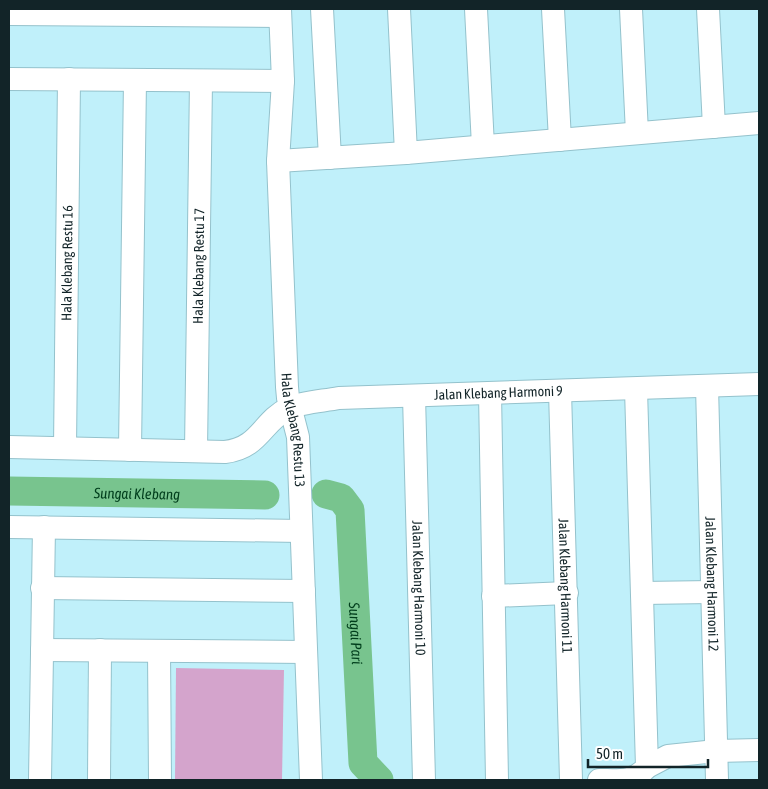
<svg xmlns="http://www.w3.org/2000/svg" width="768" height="789" font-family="'Asap Condensed',sans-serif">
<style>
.green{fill:#d4a4cc}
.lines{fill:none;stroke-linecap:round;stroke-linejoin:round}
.river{stroke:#78c48e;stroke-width:29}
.minor-casing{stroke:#94c2cc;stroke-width:24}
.minor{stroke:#fff;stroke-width:22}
.labels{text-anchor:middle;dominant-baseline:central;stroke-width:4;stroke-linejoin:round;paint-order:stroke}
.street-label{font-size:14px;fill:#122428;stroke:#fff}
.water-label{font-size:15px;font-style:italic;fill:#003e1c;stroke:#fff}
</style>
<rect width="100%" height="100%" fill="#c0f0fa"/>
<polygon class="green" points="176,668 284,670 282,780 175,780"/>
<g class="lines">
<g class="river">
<path id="s1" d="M 9,491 L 265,495"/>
<path id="s2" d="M 326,494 L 341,498 L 350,510 L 363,763 L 379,780"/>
</g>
<g class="minor-casing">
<g id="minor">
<path id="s3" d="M 280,9 L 283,81 L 278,161 L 287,387 L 288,398 L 298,437 L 311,780"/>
<polyline points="322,9 330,158"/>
<polyline points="399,9 406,153"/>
<polyline points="476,9 483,146"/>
<polyline points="553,9 560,140"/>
<polyline points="631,9 637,133"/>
<polyline points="708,9 714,127"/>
<polyline points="9,14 280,16"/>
<polyline points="9,79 283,81"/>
<polyline points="278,161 406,153 759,123"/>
<path id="s4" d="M 707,386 L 717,780"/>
<path id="s5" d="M 560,391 L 571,780"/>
<polyline points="490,393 497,780"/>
<path id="s6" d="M 414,396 L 424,780"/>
<path id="s7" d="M 9,447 L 225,452 C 260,448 262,421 289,408 C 302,402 324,401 339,398 L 759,384"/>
<path id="s8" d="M 65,448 L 69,79"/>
<polyline points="130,450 135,80"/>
<path id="s9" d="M 196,451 L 201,81"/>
<polyline points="9,527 301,531"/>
<polyline points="42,588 304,591"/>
<polyline points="642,593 712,592"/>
<polyline points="493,596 567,593"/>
<polyline points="42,650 306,652"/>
<polyline points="159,651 160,780"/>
<polyline points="647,767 668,756 716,751 759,750"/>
<polyline points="40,780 44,527"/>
<polyline points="99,780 100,650"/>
<path d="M 599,780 C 619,780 633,783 647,767 L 636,389"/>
</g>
</g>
<use href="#minor" class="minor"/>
</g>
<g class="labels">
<g class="street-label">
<text stroke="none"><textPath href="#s8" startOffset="185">Hala Klebang Restu 16</textPath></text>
<text stroke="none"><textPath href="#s9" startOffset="185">Hala Klebang Restu 17</textPath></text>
<text stroke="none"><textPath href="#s7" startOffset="506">Jalan Klebang Harmoni 9</textPath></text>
<text stroke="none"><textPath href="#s3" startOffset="422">Hala Klebang Restu 13</textPath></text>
<text stroke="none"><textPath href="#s4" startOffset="198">Jalan Klebang Harmoni 12</textPath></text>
<text stroke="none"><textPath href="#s5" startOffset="195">Jalan Klebang Harmoni 11</textPath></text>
<text stroke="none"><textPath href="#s6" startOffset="192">Jalan Klebang Harmoni 10</textPath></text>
</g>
<g class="water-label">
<text stroke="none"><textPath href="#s1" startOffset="128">Sungai Klebang</textPath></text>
<text stroke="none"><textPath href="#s2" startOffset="154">Sungai Pari</textPath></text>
</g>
</g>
<rect width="768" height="789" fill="none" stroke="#122428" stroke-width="20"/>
<path d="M588 759v8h120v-8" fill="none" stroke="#122428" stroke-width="2.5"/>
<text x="596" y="759" font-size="15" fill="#122428" stroke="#ffffff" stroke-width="4" paint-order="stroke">50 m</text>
</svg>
